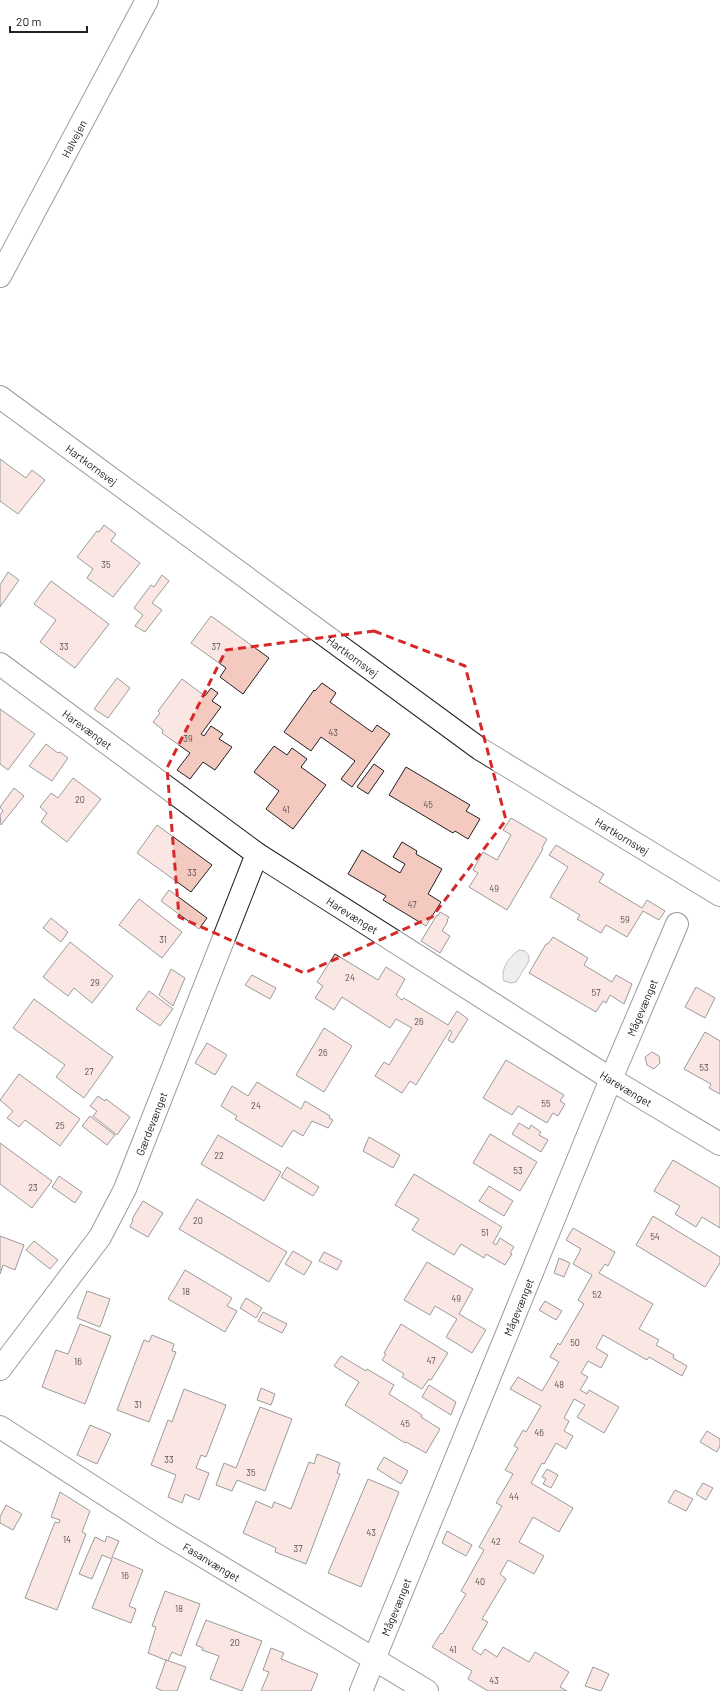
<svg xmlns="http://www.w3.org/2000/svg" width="720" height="1691" font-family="Barlow,sans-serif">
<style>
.water{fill:#d9d9d9;stroke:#6f6f6f}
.building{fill:#f3c9c0;stroke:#222}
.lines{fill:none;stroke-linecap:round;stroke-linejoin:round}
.street-casing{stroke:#222;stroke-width:24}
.secondary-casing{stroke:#222;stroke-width:24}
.street{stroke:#fff;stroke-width:22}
.secondary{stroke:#fff;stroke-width:22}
.marked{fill:none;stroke:#d62828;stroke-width:3;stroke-dasharray:8 5;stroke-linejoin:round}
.labels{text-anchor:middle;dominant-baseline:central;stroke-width:3;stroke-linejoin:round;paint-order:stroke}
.number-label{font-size:9px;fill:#564c4a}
.street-label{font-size:11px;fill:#222;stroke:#fff}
</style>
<rect width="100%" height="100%" fill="#fff"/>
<path class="water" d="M 519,950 L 525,951 L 529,956 L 529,961 L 516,982 L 511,983 L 504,981 C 500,969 509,957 519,950 Z"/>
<g class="building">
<polygon points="0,459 26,478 32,470 45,480 18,514 0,501"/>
<polygon points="104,525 116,534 111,541 140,563 113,597 87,578 93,569 77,557 97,531 99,532"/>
<polygon points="8,572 19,580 0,607 0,585"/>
<polygon points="162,575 169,581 152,603 162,610 145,632 135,626 143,615 134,608 151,585 154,587"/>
<polygon points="51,581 109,624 75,668 40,642 56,620 34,604"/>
<polygon points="211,616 269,658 243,694 220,677 226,668 191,643"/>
<polygon points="117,678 130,688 108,718 94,709"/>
<polygon points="182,679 205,696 211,688 218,693 212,701 221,707 201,734 204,736 211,726 223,734 219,739 232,747 215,770 203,762 190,779 177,770 190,753 162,733 163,730 153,722 160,713 158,711"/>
<polygon points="322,683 336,693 330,702 372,732 377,725 390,734 352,787 341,779 355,761 321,737 311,751 284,732 314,690 315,691"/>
<polygon points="0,709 35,734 8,770 0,764"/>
<polygon points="46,744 58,753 60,752 68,758 52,781 29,766"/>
<polygon points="274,746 287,755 292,748 307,759 301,767 326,785 293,829 266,809 279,791 254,772"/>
<polygon points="374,764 384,771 368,794 357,787"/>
<polygon points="406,767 470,805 466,811 480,819 468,839 455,831 453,833 389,795"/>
<polygon points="73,778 101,799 67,842 41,822 47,813 40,807 51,793 58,798"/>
<polygon points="14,788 24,796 1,825 0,815 3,811 0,807"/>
<polygon points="511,818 547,839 542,848 543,849 507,910 469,887 478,873 473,870 483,852 497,860 511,835 503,830"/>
<polygon points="157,825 212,865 191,892 137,853"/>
<polygon points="402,842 417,851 416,854 442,869 428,894 441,902 426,926 383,900 386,896 348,874 362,850 400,873 405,864 393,857"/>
<polygon points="556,845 604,874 599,882 642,908 647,900 665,911 659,920 643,911 627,937 606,925 601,933 577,919 580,915 550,897 568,867 549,855"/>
<polygon points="169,890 207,918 199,929 161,901"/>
<polygon points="139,899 182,932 162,958 119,925"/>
<polygon points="440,912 449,917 447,920 448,921 442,931 450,936 440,953 421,941 437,915 438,916"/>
<polygon points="51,918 68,932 61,942 43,928"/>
<polygon points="553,937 588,958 584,965 612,982 616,975 632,984 624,1004 610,995 606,1003 603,1001 596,1012 529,973 546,944 548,944"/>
<polygon points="70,942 113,976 92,1003 74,988 68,996 43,977"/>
<polygon points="335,954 378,980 386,967 405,979 396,995 402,1000 404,998 407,1000 448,1025 457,1011 468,1019 453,1043 448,1040 452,1032 450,1030 416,1085 410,1081 402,1093 375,1076 384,1062 389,1065 412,1028 396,1019 390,1028 342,997 334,1010 315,998 323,986 317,982"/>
<polygon points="171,969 185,978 173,1006 159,995"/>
<polygon points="252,975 276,988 270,999 245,985"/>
<polygon points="696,987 715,998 705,1018 685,1007"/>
<polygon points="149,991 173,1009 160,1026 136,1009"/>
<polygon points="34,999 113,1057 84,1098 56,1077 65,1065 13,1028"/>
<polygon points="324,1028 352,1046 324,1092 296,1075"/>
<polygon points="705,1032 720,1041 720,1094 709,1088 711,1084 684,1069"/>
<polygon points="207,1043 227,1055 215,1075 195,1063"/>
<polygon points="652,1052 659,1056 660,1063 654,1069 647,1065 645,1057"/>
<polygon points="506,1060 564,1095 560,1101 565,1104 558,1116 553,1113 547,1123 518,1106 512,1115 483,1098"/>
<polygon points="19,1074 80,1119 60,1146 25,1120 19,1127 7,1118 13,1111 0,1100"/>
<polygon points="257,1082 301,1109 305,1101 330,1116 329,1118 333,1120 328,1128 312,1121 303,1136 293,1130 282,1147 235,1119 237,1116 221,1106 232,1086 248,1096"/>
<polygon points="98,1096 105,1101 106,1099 130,1117 117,1135 93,1116 97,1111 90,1106"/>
<polygon points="90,1116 115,1135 107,1145 82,1126"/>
<polygon points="519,1123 529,1129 531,1125 541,1132 539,1135 548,1140 541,1152 512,1134"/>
<polygon points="490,1134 537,1162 520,1191 473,1163"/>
<polygon points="218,1135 281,1172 264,1201 201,1164"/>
<polygon points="369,1137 400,1155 393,1168 363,1151"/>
<polygon points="0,1143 52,1181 32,1208 0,1184"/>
<polygon points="673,1160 720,1188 720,1228 702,1217 696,1227 675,1214 680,1206 654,1191"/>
<polygon points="287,1167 319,1187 313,1196 281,1177"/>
<polygon points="414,1174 502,1227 493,1243 496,1245 500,1238 514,1247 510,1253 512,1254 505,1265 486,1254 484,1258 461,1244 454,1255 412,1230 419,1219 395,1205"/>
<polygon points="59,1176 82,1192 75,1203 52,1187"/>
<polygon points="489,1186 513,1201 504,1216 479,1201"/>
<polygon points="197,1199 287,1252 269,1282 179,1229"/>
<polygon points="143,1201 163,1213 148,1237 130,1227 133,1220 132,1219"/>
<polygon points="653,1216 720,1257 720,1263 705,1287 636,1245"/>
<polygon points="573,1228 615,1252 608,1266 605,1264 599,1273 653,1304 639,1329 659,1340 656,1345 674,1355 673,1358 687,1366 682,1376 649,1357 647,1360 603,1335 596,1348 608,1355 601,1368 588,1361 581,1373 588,1377 580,1390 587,1394 589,1390 619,1407 604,1433 577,1417 585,1405 574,1399 564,1418 569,1421 564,1431 573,1436 566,1449 556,1443 544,1464 542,1463 531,1483 573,1508 559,1532 533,1517 519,1542 544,1556 534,1574 508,1560 500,1574 506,1579 482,1619 488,1622 472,1649 481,1655 485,1649 497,1657 503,1647 529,1662 535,1652 569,1672 560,1687 567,1691 488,1691 468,1679 472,1671 432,1647 441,1633 442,1634 466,1594 461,1591 484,1550 479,1547 502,1506 496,1503 513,1474 505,1470 518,1448 514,1446 523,1430 526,1432 541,1406 510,1389 518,1377 542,1391 559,1362 550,1357 558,1343 560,1345 584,1304 578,1300 592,1275 573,1264 581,1249 566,1240"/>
<polygon points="0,1236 24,1245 15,1270 3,1265 0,1274"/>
<polygon points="34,1241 58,1260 50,1269 26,1250"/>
<polygon points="293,1251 312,1262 304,1275 285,1264"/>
<polygon points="324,1252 342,1261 337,1270 319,1261"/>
<polygon points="559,1258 570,1263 564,1277 554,1273"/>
<polygon points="427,1262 473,1289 459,1314 486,1330 472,1353 446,1337 457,1319 435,1306 430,1315 404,1300"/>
<polygon points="185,1270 232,1298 227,1306 237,1311 225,1332 168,1299"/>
<polygon points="87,1291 110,1299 100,1327 77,1318"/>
<polygon points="246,1298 262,1308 256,1318 240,1308"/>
<polygon points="545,1301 562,1311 556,1320 539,1310"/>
<polygon points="263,1312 287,1324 282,1333 258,1321"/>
<polygon points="80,1324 111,1336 85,1404 42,1387 56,1350 68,1354"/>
<polygon points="401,1324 448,1353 431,1380 429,1379 422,1389 402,1377 404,1374 382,1360 386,1354 384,1353"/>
<polygon points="152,1335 174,1344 172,1351 176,1352 149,1422 117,1410 144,1340 149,1342"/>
<polygon points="341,1356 366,1371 367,1369 394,1385 389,1394 422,1415 421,1417 440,1429 426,1453 406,1442 405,1443 345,1405 359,1382 334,1366"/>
<polygon points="429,1385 456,1402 451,1415 422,1397"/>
<polygon points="261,1388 275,1394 271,1405 257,1400"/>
<polygon points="184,1389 226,1405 206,1457 201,1455 196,1468 209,1473 199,1500 185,1494 182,1503 168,1497 176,1475 151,1465 168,1420 172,1422"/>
<polygon points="260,1407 292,1419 265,1491 237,1480 232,1491 216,1485 224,1463 236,1468"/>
<polygon points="90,1425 111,1434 97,1464 77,1455"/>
<polygon points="707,1431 720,1439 720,1446 717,1452 700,1442"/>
<polygon points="317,1454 340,1463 337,1473 340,1474 306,1564 275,1552 276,1548 243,1533 256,1501 272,1508 274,1502 291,1509 309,1462 314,1464"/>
<polygon points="384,1457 408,1471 401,1484 377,1469"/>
<polygon points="547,1469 558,1475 551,1488 543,1484 546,1479 542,1477"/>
<polygon points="368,1479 399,1492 361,1587 328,1573"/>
<polygon points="703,1483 713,1488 706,1500 696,1494"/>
<polygon points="675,1490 693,1499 686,1511 668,1502"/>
<polygon points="60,1492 90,1511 82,1532 86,1534 57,1610 25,1598 55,1522 59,1523 60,1520 51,1517"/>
<polygon points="6,1505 22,1514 13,1530 0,1523 0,1517"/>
<polygon points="447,1531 472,1545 466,1556 442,1543"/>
<polygon points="107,1536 119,1541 112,1557 143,1570 129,1606 136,1609 131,1623 92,1608 112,1559 102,1555 92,1579 79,1574 95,1537 105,1542"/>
<polygon points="165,1591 200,1604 181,1656 172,1652 168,1661 148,1653 156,1627 152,1626"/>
<polygon points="206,1620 262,1641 242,1691 210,1679 219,1656 202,1650 203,1648 196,1645"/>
<polygon points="271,1648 284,1653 281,1659 318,1674 311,1691 261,1691 269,1672 263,1670"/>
<polygon points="166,1660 186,1667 177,1691 163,1691 156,1688"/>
<polygon points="593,1667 609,1674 601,1691 585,1686"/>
</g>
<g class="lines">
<g class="street-casing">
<g id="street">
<path id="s1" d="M 0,276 L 147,0"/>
<path id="s2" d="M 0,664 L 257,854 L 611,1079 L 720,1144"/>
<path id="s3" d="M 0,1369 L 100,1237 L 125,1189 L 257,854"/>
<path id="s4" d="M 0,1427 L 163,1532 L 427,1691"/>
<path id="s5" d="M 361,1691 L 611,1079 L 677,924"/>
</g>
</g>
<g class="secondary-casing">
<g id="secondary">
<path id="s6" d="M 0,397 L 480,749 L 720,895"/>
</g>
</g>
<use href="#street" class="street"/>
<use href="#secondary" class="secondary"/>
</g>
<path d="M0 0H720V1691H0ZM 374,631 L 465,666 L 506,820 L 432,917 L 304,973 L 179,917 L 167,768 L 226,650 Z" fill="#fff" fill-opacity=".55" fill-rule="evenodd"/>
<path class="marked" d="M 374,631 L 465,666 L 506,820 L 432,917 L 304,973 L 179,917 L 167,768 L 226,650 Z"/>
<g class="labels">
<g class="number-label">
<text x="106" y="564">35</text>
<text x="64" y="646">33</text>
<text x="216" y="646">37</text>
<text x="333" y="732">43</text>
<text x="188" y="738">39</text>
<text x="80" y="799">20</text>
<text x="428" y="804">45</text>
<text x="286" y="809">41</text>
<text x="192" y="872">33</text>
<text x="494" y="888">49</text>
<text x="412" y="904">47</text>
<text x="625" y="919">59</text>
<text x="163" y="939">31</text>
<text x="350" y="977">24</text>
<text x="95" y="982">29</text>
<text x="596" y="992">57</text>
<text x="419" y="1021">26</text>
<text x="323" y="1052">26</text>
<text x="704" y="1067">53</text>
<text x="89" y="1071">27</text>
<text x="546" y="1103">55</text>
<text x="256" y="1105">24</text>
<text x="60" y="1125">25</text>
<text x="219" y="1155">22</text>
<text x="518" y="1170">53</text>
<text x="33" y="1187">23</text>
<text x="198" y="1220">20</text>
<text x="485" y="1232">51</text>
<text x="655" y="1236">54</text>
<text x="186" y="1291">18</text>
<text x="597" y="1294">52</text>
<text x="456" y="1298">49</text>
<text x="575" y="1342">50</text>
<text x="431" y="1360">47</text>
<text x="78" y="1361">16</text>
<text x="559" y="1384">48</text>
<text x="138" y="1404">31</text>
<text x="405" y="1423">45</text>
<text x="539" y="1432">46</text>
<text x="169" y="1459">33</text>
<text x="251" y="1472">35</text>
<text x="514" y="1496">44</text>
<text x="371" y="1532">43</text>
<text x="67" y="1539">14</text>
<text x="496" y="1541">42</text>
<text x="298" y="1548">37</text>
<text x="125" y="1575">16</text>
<text x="480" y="1581">40</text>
<text x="179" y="1608">18</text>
<text x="235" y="1642">20</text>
<text x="453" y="1649">41</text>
<text x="494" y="1680">43</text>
</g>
<g class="street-label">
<text stroke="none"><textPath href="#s1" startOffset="156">Halvejen</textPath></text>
<text stroke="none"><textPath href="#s6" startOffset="114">Hartkornsvej</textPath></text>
<text stroke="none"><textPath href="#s6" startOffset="438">Hartkornsvej</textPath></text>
<text stroke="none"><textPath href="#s2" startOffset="109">Harevænget</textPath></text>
<text stroke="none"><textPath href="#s6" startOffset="762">Hartkornsvej</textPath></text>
<text stroke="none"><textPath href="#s2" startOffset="433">Harevænget</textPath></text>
<text stroke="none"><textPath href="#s5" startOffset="739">Mågevænget</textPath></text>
<text stroke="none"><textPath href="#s2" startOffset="757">Harevænget</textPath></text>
<text stroke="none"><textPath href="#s3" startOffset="290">Gærdevænget</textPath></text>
<text stroke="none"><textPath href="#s5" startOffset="415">Mågevænget</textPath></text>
<text stroke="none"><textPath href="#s4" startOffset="251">Fasanvænget</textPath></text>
<text stroke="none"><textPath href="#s5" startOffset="91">Mågevænget</textPath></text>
</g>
</g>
<path d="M10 26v6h77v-6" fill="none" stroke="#222222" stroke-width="2"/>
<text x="16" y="26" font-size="12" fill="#222222" stroke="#ffffff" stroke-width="3" paint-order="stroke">20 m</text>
</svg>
